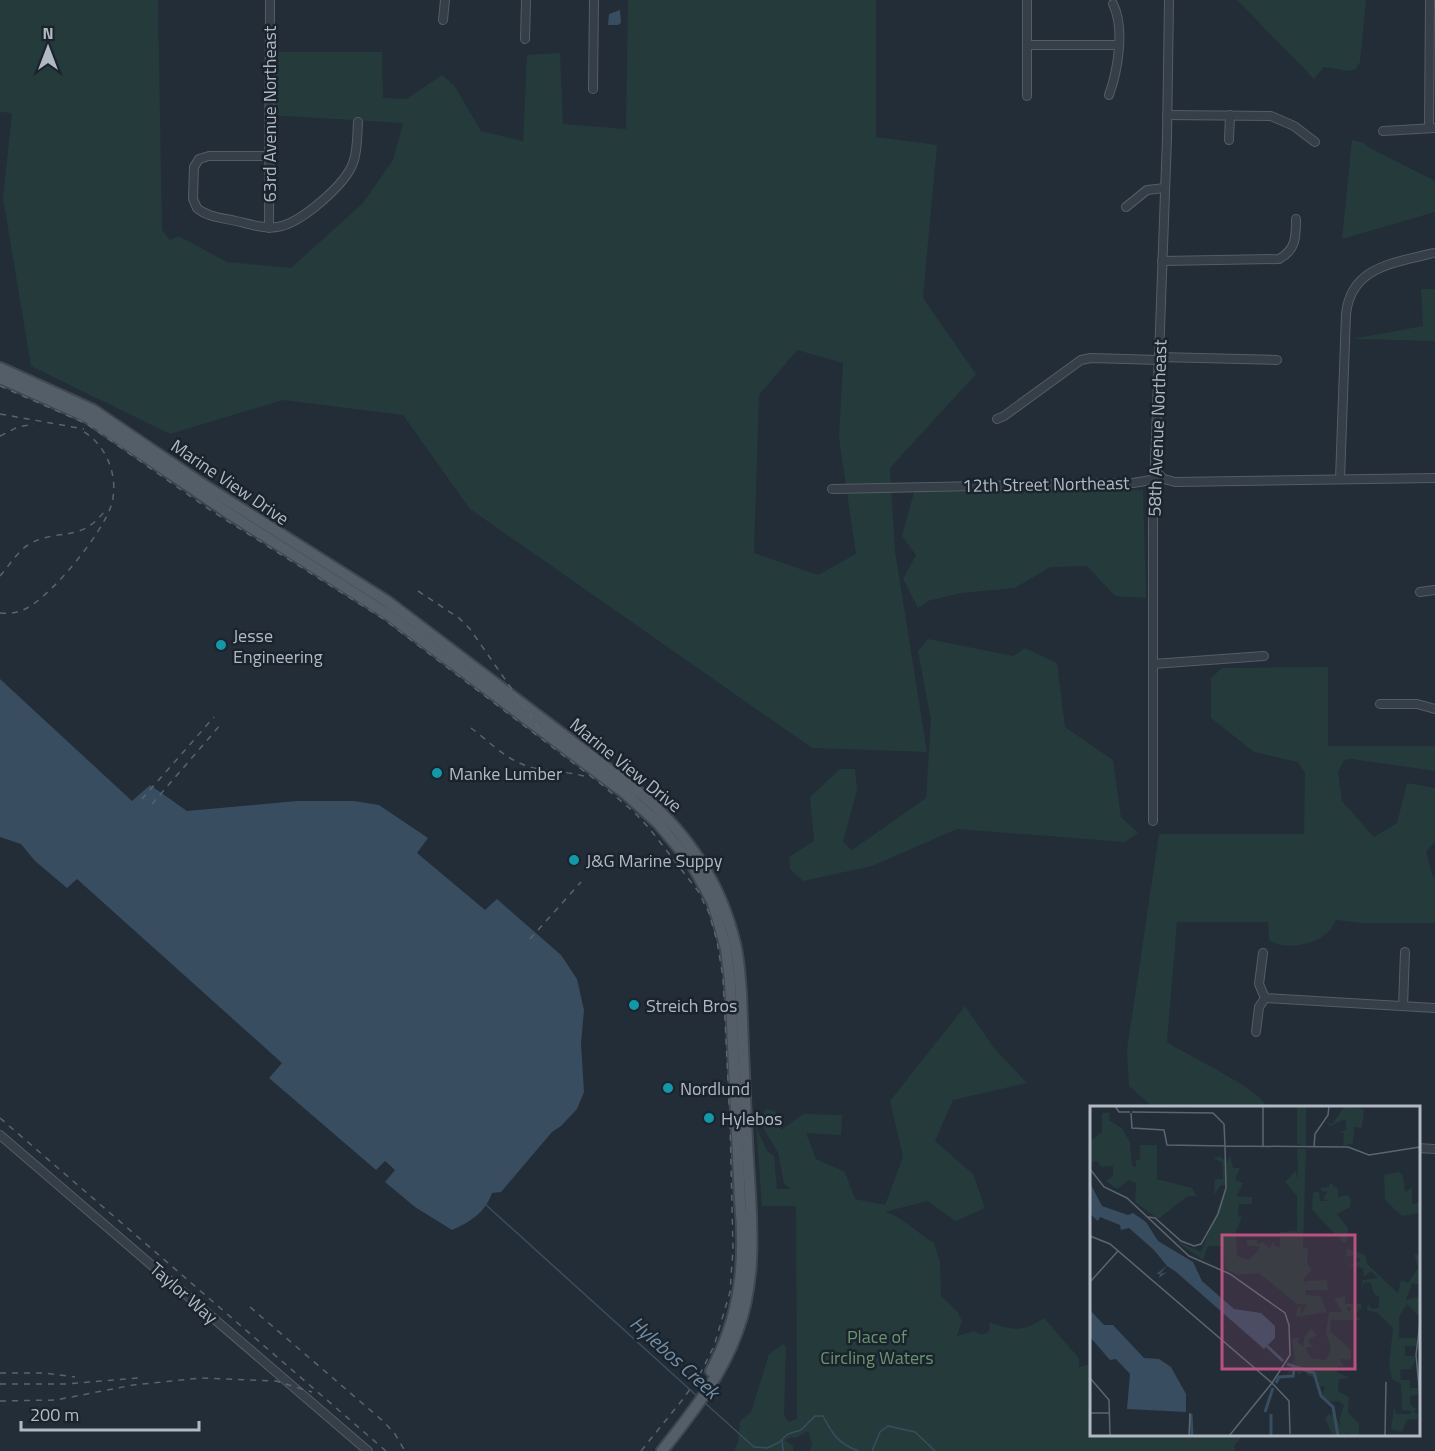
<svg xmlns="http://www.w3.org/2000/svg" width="1435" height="1451" font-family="'Titillium Web',sans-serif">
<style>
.green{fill:#253a3a;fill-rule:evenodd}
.water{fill:#394d60}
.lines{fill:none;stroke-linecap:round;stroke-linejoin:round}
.stream{stroke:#394d60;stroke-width:1.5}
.minor-casing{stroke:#545d66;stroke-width:10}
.major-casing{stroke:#3f4851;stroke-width:14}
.minor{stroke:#363f48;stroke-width:8}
.major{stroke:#545e68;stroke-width:10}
.rail{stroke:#58646f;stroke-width:1.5;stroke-dasharray:6 6;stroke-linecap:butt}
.culture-dot{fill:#0f9aa8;stroke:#1b242d;stroke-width:2}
.labels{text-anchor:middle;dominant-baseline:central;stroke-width:5;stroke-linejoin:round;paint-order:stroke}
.street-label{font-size:18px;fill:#b1bac4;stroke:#1b242d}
.poi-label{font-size:18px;fill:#b1bac4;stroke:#1b242d;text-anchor:start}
.park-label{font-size:18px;fill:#69946f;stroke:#1b242d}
.water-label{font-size:20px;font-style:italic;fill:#738ea6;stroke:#1b242d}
.inset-river{fill:none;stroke:#394d60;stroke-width:3}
.inset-road{fill:none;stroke:#5b6570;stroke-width:1.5}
.view{fill:#bc5180;fill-opacity:0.15;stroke:#bc5180;stroke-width:3}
.inset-edge{fill:none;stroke:#b1bac4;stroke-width:3}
</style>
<rect width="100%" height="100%" fill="#222d38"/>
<g class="green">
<path d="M 0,0 L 158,0 L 162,230 L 170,240 L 179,236 L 227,262 L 291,268 L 363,203 L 393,160 L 403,123 L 269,115 L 270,52 L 382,52 L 383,98 L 406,99 L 442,75 L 454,85 L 481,131 L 523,141 L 527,55 L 560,53 L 563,124 L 626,129 L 628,0 L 876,0 L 876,137 L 937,145 L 923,298 L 976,374 L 890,468 L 895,551 L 927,752 L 812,748 L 470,509 L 403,415 L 283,400 L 170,434 L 31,366 L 3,198 L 12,113 L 0,112 ZM 797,350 L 843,363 L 839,438 L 856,554 L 818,575 L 754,553 L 759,395 Z"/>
<polygon points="1237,0 1366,0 1360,62 1356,69 1349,71 1324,67 1314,79"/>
<polygon points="1352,140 1364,143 1368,147 1435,181 1435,212 1342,239"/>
<polygon points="1421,289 1435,289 1435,341 1352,339 1423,326"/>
<polygon points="1143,490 1146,598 1115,596 1087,566 1050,567 1015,588 961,593 928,601 918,608 903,579 916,555 902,536 914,492"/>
<polygon points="928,639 1013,656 1025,648 1057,663 1065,727 1113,760 1121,817 1138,833 1125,842 957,829 872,866 803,881 790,869 789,857 814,841 810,797 840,769 855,769 857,790 843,842 852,850 926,798 931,720 918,651"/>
<path d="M 1328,667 L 1328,746 L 1435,746 L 1435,771 L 1352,759 L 1344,760 L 1338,772 L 1342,801 L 1374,837 L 1397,823 L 1407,783 L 1435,788 L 1435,842 L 1426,851 L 1433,877 L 1435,879 L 1435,923 L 1362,923 L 1336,920 C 1334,924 1331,929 1328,932 C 1314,945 1285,951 1269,940 L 1268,922 L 1177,922 L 1167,1042 C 1188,1056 1259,1088 1267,1107 L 1153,1107 L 1129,1086 L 1127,1050 L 1159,834 L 1304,834 L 1305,773 L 1298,762 L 1254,752 L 1211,718 L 1211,678 L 1222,668 Z"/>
<path d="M 965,1006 L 994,1048 L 1027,1083 L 953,1100 L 935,1141 L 973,1174 L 985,1208 L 956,1221 L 927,1201 L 885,1212 C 903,1217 917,1233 934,1243 L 940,1262 L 941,1296 L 958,1312 L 962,1321 L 957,1336 L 974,1331 L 982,1335 L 989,1331 L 990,1322 C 1012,1331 1024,1332 1044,1318 L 1079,1358 L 1079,1367 L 1091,1364 L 1092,1434 L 1243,1435 L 1234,1446 L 1235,1451 L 810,1451 L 812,1444 L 808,1431 L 796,1438 L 792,1437 L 785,1440 L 793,1446 L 793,1451 L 734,1451 L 738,1442 L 740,1421 L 751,1412 L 769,1354 L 783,1344 L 786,1346 L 784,1416 L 789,1422 L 797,1419 L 796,1206 L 762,1206 L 756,1126 L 767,1151 L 774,1156 L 777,1189 L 792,1189 L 784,1184 L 778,1152 L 762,1126 L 765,1109 L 775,1111 L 781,1130 L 803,1114 L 842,1115 L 841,1135 L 806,1133 L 816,1159 L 845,1172 L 855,1199 L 885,1205 L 903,1157 L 890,1101 Z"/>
</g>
<g class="water">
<polygon points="620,10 621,23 618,25 608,25 609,14"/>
<path d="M 0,679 L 132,801 L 150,785 L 187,811 L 297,801 L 354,801 L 379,805 L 428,838 L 417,853 L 485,910 L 497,899 L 561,955 L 577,979 L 584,1010 L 581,1044 L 584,1092 L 577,1109 L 561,1126 L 552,1132 L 501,1192 L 492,1193 C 485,1213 470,1222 452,1230 L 415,1207 L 385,1182 L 395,1170 L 385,1161 L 376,1170 L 269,1078 L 282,1063 L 77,879 L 67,888 L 35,861 L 21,844 L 0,837 Z"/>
</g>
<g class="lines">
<g class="stream">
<polyline points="485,1204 697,1396"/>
<path d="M 705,1403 L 754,1447 L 767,1448 L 778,1443 L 788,1434 L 801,1430 L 815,1416 L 823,1416 C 833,1435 838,1443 858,1451"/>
<polyline points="782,1440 783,1451"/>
<polyline points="872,1451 880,1432 888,1426 915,1432 935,1451"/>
</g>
<g class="minor-casing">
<g id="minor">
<polyline points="1027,0 1027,96"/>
<polyline points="443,20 445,0"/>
<polyline points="525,39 526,0"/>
<polyline points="1027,45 1118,45"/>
<polyline points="593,89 594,0"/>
<path d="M 1109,95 C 1118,70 1125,28 1113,4"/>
<polyline points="1167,115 1271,116 1294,126 1315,142"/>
<polyline points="1429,128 1430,0"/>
<polyline points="1383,131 1435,128"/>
<polyline points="1229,140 1230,115"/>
<path d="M 269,156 L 209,156 L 199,159 L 194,167 L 193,199 L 197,208 C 207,217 223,218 236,221 C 249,224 263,229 277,227 C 300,224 345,185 353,163 C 358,150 357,135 358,122"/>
<polyline points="1126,207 1147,190 1165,188"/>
<polyline points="269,228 270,0"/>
<path d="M 1162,261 L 1279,259 C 1296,250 1296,237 1296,219"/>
<polyline points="1159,357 1277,360"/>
<polyline points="997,419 1004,416 1081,360 1091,358 1159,360"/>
<polyline points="1158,474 1164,479 1175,482 1435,478"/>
<path d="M 1340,479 L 1346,314 C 1351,266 1395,263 1433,253"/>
<polyline points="832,489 1133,483 1151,480 1157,475"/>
<polyline points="1420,592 1435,590"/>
<polyline points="1153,664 1264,656"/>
<polyline points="1380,704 1417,704 1435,709"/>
<polyline points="1153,821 1153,486 1158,474 1155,465 1167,138 1169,0"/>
<polyline points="1263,953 1259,984 1265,998"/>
<polyline points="1265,998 1435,1008"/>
<polyline points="1403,1006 1405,952"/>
<polyline points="1256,1032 1259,1007 1265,998"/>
<polyline points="0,1135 368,1451"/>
<polyline points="1418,1148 1435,1149"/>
</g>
</g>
<g class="major-casing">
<g id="major">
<path d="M 0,368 L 93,410 L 202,484 L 388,602 L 640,793 C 687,833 721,884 735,944 C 739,961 740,978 741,995 C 743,1050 745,1105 748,1160 C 751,1217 758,1276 737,1332 C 721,1377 691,1414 662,1451"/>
<path d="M 0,378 L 87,417 L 233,516 L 386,613 L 626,794 L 658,823 L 692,864 L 712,901 L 718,920 L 726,949 L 730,980 L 740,1200 C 746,1261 741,1316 711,1371"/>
</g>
</g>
<use href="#minor" class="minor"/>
<use href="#major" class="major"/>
<g class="rail">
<polyline points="0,386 87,424 210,510 382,618 601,784 635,813 649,828 698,891 709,913 717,941 723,978 730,1122 733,1249 730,1292 714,1346 698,1378 683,1399 641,1451"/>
<polyline points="0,414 84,429"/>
<polyline points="0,436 18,427 34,424"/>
<path d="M 0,576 C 8,567 18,551 28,545 C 57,527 79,544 104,512"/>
<polyline points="418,591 459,618 470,629 543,734"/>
<path d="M 0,613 C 9,614 18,613 27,608 C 53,594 104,532 112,503 C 119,474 105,442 79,429"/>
<path d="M 471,728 C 486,739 505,758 522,764 C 543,773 566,770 587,777"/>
<polyline points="142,799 214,717"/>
<polyline points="152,804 222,723"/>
<polyline points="530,939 581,882"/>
<polyline points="0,1118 386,1451"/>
<polyline points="250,1307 383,1421 395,1434 405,1451"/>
<polyline points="0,1373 44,1373 75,1377"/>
<polyline points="0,1384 65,1384 138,1378"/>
<polyline points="0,1401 56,1400 133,1385 201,1378 276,1381 312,1392"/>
</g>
</g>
<g class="culture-dot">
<circle cx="221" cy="645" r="6"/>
<circle cx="437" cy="773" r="6"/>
<circle cx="574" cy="860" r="6"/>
<circle cx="634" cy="1005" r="6"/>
<circle cx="668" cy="1088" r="6"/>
<circle cx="709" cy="1118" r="6"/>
</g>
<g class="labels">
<g class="street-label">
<text transform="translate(269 114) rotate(-90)">63rd Avenue Northeast</text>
<text transform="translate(1157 428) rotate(-88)">58th Avenue Northeast</text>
<text transform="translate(230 482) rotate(34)">Marine View Drive</text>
<text transform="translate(1046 484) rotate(-1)">12th Street Northeast</text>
<text transform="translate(626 765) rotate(39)">Marine View Drive</text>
<text transform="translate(184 1293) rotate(41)">Taylor Way</text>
</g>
<g class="poi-label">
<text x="233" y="635">Jesse<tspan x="233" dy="21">Engineering</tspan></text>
<text x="449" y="773">Manke Lumber</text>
<text x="586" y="860">J&amp;G Marine Suppy</text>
<text x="646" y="1005">Streich Bros</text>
<text x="680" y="1088">Nordlund</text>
<text x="721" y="1118">Hylebos</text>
</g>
<g class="park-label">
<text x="877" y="1336">Place of<tspan x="877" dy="21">Circling Waters</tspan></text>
</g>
<g class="water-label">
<text transform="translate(675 1357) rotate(42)">Hylebos Creek</text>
</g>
</g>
<g transform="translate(1090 1106)">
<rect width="330" height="330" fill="#222d38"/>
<path d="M 207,0 L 216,0 L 216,40 L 207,38 ZM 255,0 L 274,3 L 272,22 L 264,21 L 263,37 L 253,40 L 254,27 L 249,26 L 256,24 L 255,13 L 241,20 L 235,16 L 242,18 ZM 12,7 L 20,7 L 19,14 L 32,22 L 40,37 L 42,60 L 46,61 L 46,54 L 50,53 L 50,39 L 67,39 L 67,73 L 102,82 L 107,90 L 98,90 L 68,113 L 45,96 L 46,77 L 39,74 L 27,83 L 16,75 L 23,70 L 23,60 L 11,61 L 7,55 L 0,57 L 0,35 L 12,26 ZM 207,43 L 216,43 L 213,141 L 218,143 L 217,157 L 222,164 L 214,172 L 215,178 L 216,175 L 237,174 L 238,184 L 215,184 L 216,189 L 230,190 L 237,206 L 206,211 L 207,203 L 211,200 L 211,208 L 217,199 L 207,198 L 169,167 L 148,169 L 135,163 L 133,140 L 118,140 L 113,154 L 83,133 L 111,146 L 137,79 L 131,79 L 124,89 L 125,73 L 133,73 L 132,57 L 123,52 L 130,50 L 137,56 L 140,49 L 143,62 L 150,62 L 145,74 L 153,77 L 147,90 L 162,91 L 162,98 L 149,98 L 148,110 L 152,111 L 146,125 L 147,150 L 159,154 L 168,144 L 169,140 L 157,140 L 157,134 L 167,134 L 168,138 L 173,136 L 180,142 L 184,134 L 184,140 L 190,141 L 190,126 L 207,125 L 207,90 L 195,76 L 206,65 L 208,75 ZM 309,66 L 313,70 L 315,86 L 322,81 L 322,98 L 330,96 L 330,107 L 312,110 L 295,94 L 294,69 ZM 240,77 L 248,83 L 248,91 L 258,89 L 261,93 L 260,101 L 247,108 L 258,122 L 257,136 L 253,136 L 222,104 L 223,87 L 229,85 L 230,95 L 237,95 L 233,92 L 237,86 L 231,85 L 231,82 L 239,81 ZM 257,142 L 275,149 L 278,159 L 308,187 L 311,174 L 318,177 L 328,162 L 324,147 L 330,150 L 330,179 L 322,177 L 316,194 L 330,190 L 330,211 L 317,198 L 309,211 L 309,232 L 326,232 L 326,240 L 315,240 L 315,250 L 325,250 L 324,258 L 320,263 L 310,264 L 311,274 L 320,274 L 320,282 L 328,282 L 328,289 L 320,290 L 320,298 L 327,304 L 323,305 L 328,308 L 327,313 L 317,314 L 312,326 L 301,323 L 304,301 L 306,308 L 321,308 L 321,305 L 312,304 L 311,278 L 302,273 L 299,258 L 303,222 L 288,207 L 277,204 L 278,198 L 282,203 L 289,202 L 289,191 L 284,188 L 281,177 L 275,176 L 272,183 L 273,174 L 288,172 L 281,165 L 274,171 L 273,163 L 267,160 L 257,160 L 271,155 L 265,149 L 256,151 ZM 255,191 L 255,198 L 271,198 L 271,203 L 256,201 L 259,206 L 262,201 L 270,204 L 264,208 L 271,214 L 241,214 L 240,225 L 261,244 L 261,254 L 249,253 L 254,260 L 248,260 L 247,266 L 260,272 L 249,273 L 248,285 L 259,291 L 258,307 L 269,317 L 269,330 L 260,330 L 253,323 L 249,314 L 254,299 L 248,295 L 237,296 L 232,290 L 235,280 L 230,281 L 228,273 L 217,269 L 216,264 L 208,269 L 206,262 L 197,269 L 204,253 L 206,260 L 202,233 L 210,232 L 207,236 L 214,240 L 214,231 L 221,222 L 227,229 L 218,234 L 223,241 L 215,241 L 221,252 L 236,254 L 241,242 L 236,226 L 239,206 L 252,206 L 244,192 ZM 238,308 L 244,309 L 258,330 L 243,330 L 235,313 Z" fill="#253a3a"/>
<path d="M 0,77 L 12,100 L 38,109 L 43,107 L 56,116 L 68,135 L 103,156 L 112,175 L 144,203 L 171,207 L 185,220 L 185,232 L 174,243 L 85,165 L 77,160 L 70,168 L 77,166 L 69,172 L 70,168 L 66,168 L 77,160 L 64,144 L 39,122 L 31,124 L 30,119 L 10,111 L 8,115 L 0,108 ZM 0,204 L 14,219 L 23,219 L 54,252 L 69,253 L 81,261 L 96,288 L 96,306 L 37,303 L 40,268 L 26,253 L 20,254 L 0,231 Z" fill="#394d60"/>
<path class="inset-river" d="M 177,240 L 193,255M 197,258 L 224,267 L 231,290 L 243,301 L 248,330M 186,277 L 189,271 L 203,270 L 204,264M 175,306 L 183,282M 101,308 L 102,330M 181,308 L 181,330"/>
<path class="inset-road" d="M 25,0 L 29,6 L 40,6M 41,7 L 42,22 L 74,24 L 77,39 L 135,40 L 134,18 L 123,7 L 42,6M 173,41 L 173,0M 224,41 L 225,28 L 238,9 L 239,0M 0,63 L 14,81 L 37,92 L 99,150 L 140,168 L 195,207 L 199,219 L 200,249 L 182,277M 58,111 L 65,112 L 91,135 L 104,140 L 111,138 L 128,108 L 136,82 L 135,40 L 258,41 L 279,49 L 330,41M 0,130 L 20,138 L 182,277M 0,176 L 28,145M 330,216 L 326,249 L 330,291M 0,272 L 19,294 L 20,330M 182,277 L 199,295 L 200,328M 0,307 L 20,307M 99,330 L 100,307M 139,330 L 182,277M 295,330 L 296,276"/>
<path class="view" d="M 132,129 L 265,129 L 265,263 L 132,263 Z"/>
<rect width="330" height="330" class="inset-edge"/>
</g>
<g transform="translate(48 48)" stroke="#1b242d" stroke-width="4.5" paint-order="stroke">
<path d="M0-4.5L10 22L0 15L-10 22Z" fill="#b1bac4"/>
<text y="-9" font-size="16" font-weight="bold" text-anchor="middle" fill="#b1bac4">N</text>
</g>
<path d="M21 1421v9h178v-9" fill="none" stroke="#b1bac4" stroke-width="3"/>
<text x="30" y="1421" font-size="18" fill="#b1bac4" stroke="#1b242d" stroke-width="4.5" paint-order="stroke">200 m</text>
</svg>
